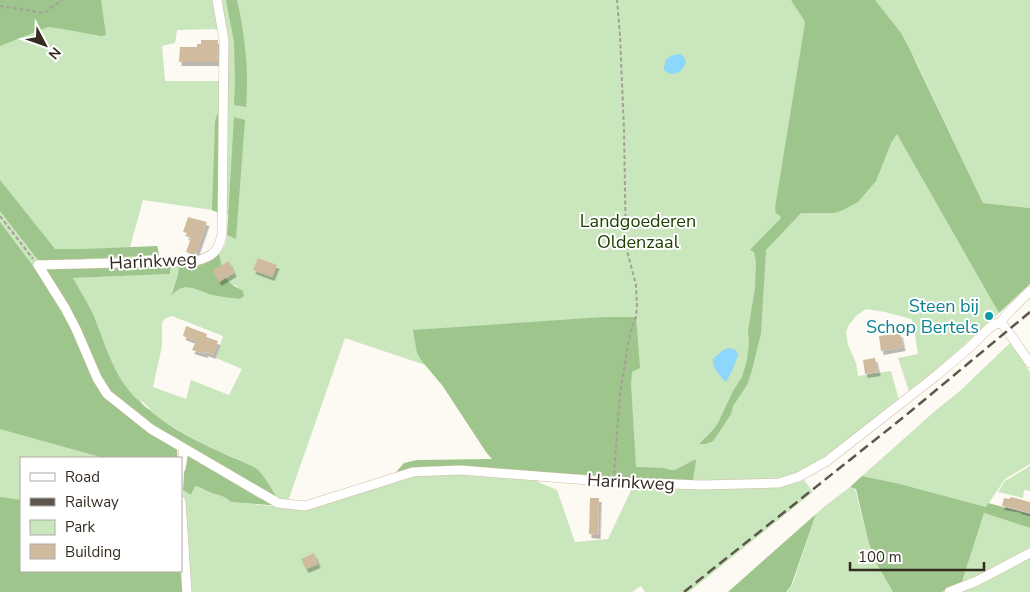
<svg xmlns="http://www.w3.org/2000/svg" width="1030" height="592" font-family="'Nunito Sans',sans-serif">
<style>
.green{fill:#cae6bc;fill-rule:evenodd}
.forest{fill:#9ec58b}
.water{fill:#8dd7fc}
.building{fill:#d0bb9e;filter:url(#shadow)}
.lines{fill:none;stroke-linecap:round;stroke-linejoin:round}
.minor-casing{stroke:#d2bda0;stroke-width:10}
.path{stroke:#a6a098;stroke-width:2;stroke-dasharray:4 2.5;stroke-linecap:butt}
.minor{stroke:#fff;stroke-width:9}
.rail{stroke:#5d564b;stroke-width:2.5;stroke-dasharray:10 5;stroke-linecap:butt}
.culture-dot{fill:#0f9aa8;stroke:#fff;stroke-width:2}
.labels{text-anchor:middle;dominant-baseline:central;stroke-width:4;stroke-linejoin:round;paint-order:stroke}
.park-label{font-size:18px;fill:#1e4103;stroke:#fff}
.street-label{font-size:18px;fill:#342c20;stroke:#fff}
.culture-label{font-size:18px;fill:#0d838f;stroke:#fff;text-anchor:end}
</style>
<defs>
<filter id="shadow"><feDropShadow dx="2.5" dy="4" stdDeviation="0" flood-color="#0004"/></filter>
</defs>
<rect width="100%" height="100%" fill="#fdf9f3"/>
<g class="green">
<path d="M 0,0 L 1030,0 L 1030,208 L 983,203 L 914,57 L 994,304 L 999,313 C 970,340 941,367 909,391 L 898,358 L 918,354 L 913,322 L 911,319 L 885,312 L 866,309 L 857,315 L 848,326 L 846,333 L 848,345 L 856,363 L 858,376 L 891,371 L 899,400 L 820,464 L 793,477 L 765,481 L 645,479 L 442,385 L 425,365 L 345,338 L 288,501 L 277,498 C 273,489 264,476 257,470 C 249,463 229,456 218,451 C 193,439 169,426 147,409 L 150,409 L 141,400 L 142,404 L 127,388 L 112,364 L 91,311 L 73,278 L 170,274 L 171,263 L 179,262 L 178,274 L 171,294 C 188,281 197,292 212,295 C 221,297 231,298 240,299 L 237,286 L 230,284 L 226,279 L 219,254 C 229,243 228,228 229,214 L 219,213 L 212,210 L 143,200 L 130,247 L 136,247 L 136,265 L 39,274 L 115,409 L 177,450 L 178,458 L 21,458 L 21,571 L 181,571 L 182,592 L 0,592 ZM 215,29 L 215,30 L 223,30 L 226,81 L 165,81 L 162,46 L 175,43 L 177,30 ZM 172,316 L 223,336 L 216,358 L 242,369 L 229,395 L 191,380 L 186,399 L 153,387 L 162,346 L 162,322 L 166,318 Z"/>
<polygon points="1011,342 1030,372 1030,464 1005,479 986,507 900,484 862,476 935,411 961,390"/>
<polygon points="1030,466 1030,491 1024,490 1023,498 998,492 1005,481"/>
<path d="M 456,473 L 534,478 L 540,483 L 557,490 L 575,542 L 608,539 L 634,484 L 768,487 L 792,484 L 804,480 L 813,492 L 689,592 L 645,592 L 641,586 L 632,592 L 189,592 L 184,521 L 183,490 L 191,495 L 195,486 C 201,487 203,489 207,491 C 215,495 225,495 231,502 L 305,509 L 415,475 Z"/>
<polygon points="850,487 855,489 868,540 875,561 893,592 786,592 792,586 816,514 825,506"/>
<polygon points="984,513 1030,528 1030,547 982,575 961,585"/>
<polygon points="1030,557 1030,592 960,592 1001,574"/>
</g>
<g class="forest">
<polygon points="0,0 101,0 106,35 101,36 63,29 48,27 0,46"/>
<path d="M 226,0 L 237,0 C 245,35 249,71 246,107 L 234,105 L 235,81 L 234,42 Z"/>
<polygon points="791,0 875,0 901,33 910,50 983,203 1030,208 1030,284 999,313 897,134 891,143 876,181 858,202 843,210 834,213 801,213 766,250 761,333 752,370 747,385 733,406 731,414 718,434 713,441 706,444 699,444 713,430 718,423 733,391 742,377 747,360 749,342 748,331 755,288 756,261 754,252 750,250 781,218 780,216 776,213 775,208 805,23 804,20"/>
<polygon points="219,112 220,112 219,213 212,210 215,123 216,117"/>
<polygon points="234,117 245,120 236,239 227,235"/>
<polygon points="0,180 55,249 85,249 157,246 158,249 159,255 41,261 38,260 0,211"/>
<polygon points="0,222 39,274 64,313 73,331 96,385 104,396 117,408 177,450 177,458 104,458 0,429"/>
<path d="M 219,254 C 221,261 224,278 229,282 C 233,286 239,288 243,291 L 244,296 L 240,299 C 231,298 221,297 212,295 C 196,291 185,280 171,296 L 178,274 L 179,262 C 190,262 211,263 219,254 Z"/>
<path d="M 171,263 L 170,274 L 73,278 C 79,289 86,300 92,312 C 105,342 111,371 134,396 C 158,421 189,438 220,452 C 230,457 251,464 258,470 C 265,477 273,490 277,498 L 153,426 L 106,388 L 43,269 Z"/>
<polygon points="604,317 636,317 640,368 632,372 631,384 636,467 664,468 670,470 675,470 694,460 696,460 693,480 645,479 445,466 419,467 396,472 404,463 417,460 492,459 486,452 442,385 421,360 417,353 413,330"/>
<path d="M 187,455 L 259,498 L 281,506 L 231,502 C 225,495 215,495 207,491 C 203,489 201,487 195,486 L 191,495 L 183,490 L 185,457 Z"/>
<polygon points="862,476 900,484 986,507 988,503 1030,514 1030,528 984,513 961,585 942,592 893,592 875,561 868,540 856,489 850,487"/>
<polygon points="0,497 21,500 21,571 181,571 182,592 0,592"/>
<polygon points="816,514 791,586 786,592 728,592"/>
</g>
<g class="water">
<path d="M 680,54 L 684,57 L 686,62 C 682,71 677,76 668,73 L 664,70 C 664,59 668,55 680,54 Z"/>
<path d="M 730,348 L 736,350 L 738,355 L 732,371 L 726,382 C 719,375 712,368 713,359 L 723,350 Z"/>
</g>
<g class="building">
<polygon points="201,40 218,40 217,62 179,62 180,47 197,47 197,44 201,44"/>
<polygon points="188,217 207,222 196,254 195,255 186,252 191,238 186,236 187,233 183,232"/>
<polygon points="258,258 277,265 272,277 253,270"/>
<polygon points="229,261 234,273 219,282 213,270"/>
<polygon points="186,326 207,334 206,337 218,341 213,355 206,352 205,354 192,350 196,341 183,336"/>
<polygon points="900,333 903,347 881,351 879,336"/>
<polygon points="875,358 878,372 865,374 863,360"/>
<polygon points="1011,497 1030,502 1030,513 1018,510 1019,509 1002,506 1004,498 1009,499"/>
<polygon points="590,498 599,498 598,535 589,534"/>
<polygon points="314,553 318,564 306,569 301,559"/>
</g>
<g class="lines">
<g class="minor-casing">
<g id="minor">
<polyline points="38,265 65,308 76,329 97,378 107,394 151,429 278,503 305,506 413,472 460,470 614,482 702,485 779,483 798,477 827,461 937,375 970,347 989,328 995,324 1000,323 1007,314 1030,291"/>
<path d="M 38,265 L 196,261 C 212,257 219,251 222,234 L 224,40 L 217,0"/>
<polyline points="1000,323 1004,326 1030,363"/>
<polyline points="181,468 184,449"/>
<polyline points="181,501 187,592"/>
<polyline points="949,592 977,581 1030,553"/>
</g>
</g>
<g class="path">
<polyline points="0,6 44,13 62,0"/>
<polyline points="0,216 33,259"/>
<polyline points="614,474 620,394 630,333 636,317 637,305 636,285 626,247 624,130 620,35 617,0"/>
</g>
<use href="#minor" class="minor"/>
<polyline class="rail" points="684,592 905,416 1030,312"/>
</g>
<circle class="culture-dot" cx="989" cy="316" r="5"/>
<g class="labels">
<g class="park-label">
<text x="638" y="221">Landgoederen<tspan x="638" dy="21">Oldenzaal</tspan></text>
</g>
<g class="street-label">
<text transform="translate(153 261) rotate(-3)">Harinkweg</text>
<text transform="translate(631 482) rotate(3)">Harinkweg</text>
</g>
<g class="culture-label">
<text x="979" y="306">Steen bij<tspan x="979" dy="21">Schop Bertels</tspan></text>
</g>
</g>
<rect x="20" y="457" width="162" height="115" fill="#ffffff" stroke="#aeaba6"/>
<rect x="30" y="473" width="25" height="8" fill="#ffffff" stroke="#aeaba6"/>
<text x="65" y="482" font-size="15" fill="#342c20">Road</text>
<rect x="30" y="498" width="25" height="8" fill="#5d564b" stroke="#aeaba6"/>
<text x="65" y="507" font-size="15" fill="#342c20">Railway</text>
<rect x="30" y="520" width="25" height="15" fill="#cae6bc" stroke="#aeaba6"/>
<text x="65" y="532" font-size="15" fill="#342c20">Park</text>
<rect x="30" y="544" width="25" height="15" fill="#d0bb9e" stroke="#aeaba6"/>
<text x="65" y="557" font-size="15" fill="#342c20">Building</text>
<g transform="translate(45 45) rotate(131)" stroke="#ffffff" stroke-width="4" paint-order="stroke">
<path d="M0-4L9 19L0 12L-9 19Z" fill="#342c20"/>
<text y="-8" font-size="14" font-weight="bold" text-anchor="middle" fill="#342c20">N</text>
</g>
<path d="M850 562v8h134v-8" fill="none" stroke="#342c20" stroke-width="2.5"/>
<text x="858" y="562" font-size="15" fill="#342c20" stroke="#ffffff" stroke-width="4" paint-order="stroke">100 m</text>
</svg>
